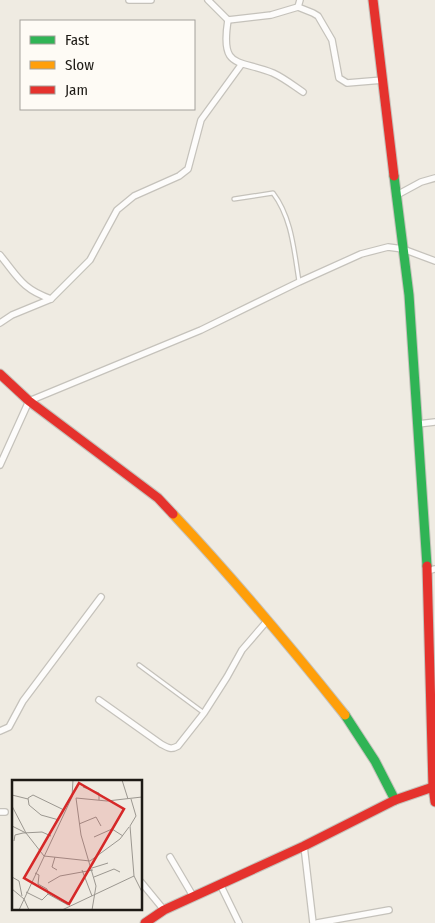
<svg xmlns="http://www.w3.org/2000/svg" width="435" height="923" font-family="'Fira Sans Condensed',sans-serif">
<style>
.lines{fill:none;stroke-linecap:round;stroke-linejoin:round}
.lane-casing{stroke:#c5c2bb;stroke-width:5.5}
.street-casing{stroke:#c5c2bb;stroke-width:8}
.fast-casing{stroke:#c5c2bb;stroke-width:11}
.slow-casing{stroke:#c5c2bb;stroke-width:11}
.jam-casing{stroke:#c5c2bb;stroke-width:11}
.lane{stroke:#fdfcfb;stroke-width:3}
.street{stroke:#fdfcfb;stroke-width:5.5}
.fast{stroke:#30b455;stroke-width:9}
.slow{stroke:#ff9f0a;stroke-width:9}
.jam{stroke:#e5322d;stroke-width:9}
.inset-road{fill:none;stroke:#9b9790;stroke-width:1}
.view{fill:#d62828;fill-opacity:0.15;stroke:#d62828;stroke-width:2.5}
.inset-edge{fill:none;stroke:#1d1a15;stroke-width:2.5}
</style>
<rect width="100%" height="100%" fill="#efebe2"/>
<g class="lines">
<g class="lane-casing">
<g id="lane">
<path d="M 234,199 L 273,193 C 292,218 294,251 299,281"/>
<polyline points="139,665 204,713"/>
</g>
</g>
<g class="street-casing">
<g id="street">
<polyline points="129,0 151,0"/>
<polyline points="208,0 228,20 271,15 298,7 313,13 318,16 332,40 339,78 347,83 383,80"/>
<polyline points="298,7 300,0"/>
<path d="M 228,20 C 220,70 238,59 273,73 C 284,78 294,86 303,92"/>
<polyline points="397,195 421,182 435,178"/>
<path d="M 0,255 C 18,277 22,289 51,299"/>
<polyline points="0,323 12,315 51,299 90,260 117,210 134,196 179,176 188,169 201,120 241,65"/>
<polyline points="418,424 435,422"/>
<polyline points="0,465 29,401 201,330 299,282 361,254 388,247 403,249 435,261"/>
<polyline points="427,571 435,569"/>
<path d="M 99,700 L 161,744 C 168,748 171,750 178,746 L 204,713 L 227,677 L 242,650 L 267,621"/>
<polyline points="0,731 9,727 23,701 101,597"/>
<polyline points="0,812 5,812"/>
<polyline points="304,846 313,923"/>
<polyline points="170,857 193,896"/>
<polyline points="141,882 164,910"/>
<polyline points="220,884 239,923"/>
<polyline points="317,923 389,910"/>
</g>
</g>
<g class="fast-casing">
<g id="fast">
<polyline points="394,176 409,295 427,566"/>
<polyline points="345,715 375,761 395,800"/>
</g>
</g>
<g class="slow-casing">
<path id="slow" d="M 173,514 C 233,578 290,646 345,715"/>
</g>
<g class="jam-casing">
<g id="jam">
<polyline points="373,0 394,176"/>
<polyline points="0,374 29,401 158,498 173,514"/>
<polyline points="427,566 433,787 435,802"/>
<polyline points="145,923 164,910 304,846 395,800 433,787"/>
</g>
</g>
<use href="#lane" class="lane"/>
<use href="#street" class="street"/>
<use href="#fast" class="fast"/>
<use href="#slow" class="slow"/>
<use href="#jam" class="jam"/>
</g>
<g transform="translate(12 780)">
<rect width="130" height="130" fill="#efebe2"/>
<path class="inset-road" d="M 110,0 L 116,19M 71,7 L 87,13 L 87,20M 0,15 L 16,19M 64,18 L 69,55 L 84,106 L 80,130M 64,18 L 95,21 L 130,17M 0,26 L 14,53M 47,40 L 29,35 L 17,25 L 16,18 L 21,15 L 52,30M 67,44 L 84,37 L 89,46M 0,46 L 14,53 L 32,76 L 78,81 L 108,59 L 117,47M 82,57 L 100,49 L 111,56M 2,61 L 3,55 L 11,53 L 30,52 L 39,56M 43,77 L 40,87 L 45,90M 80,88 L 96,83M 70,90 L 80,116M 122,96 L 130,112M 0,97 L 7,101 L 10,116M 82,97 L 102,89 L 108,92M 36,103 L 48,96 L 81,90M 0,109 L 12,119 L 17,130M 14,112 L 30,120 L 36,114 L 35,109 L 26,104 L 27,95 L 23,93M 36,114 L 56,125M 7,130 L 60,17 L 61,0M 50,130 L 122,96 L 118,46 L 124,36 L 119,19"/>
<path class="view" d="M 67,3 L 112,29 L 57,124 L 12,98 Z"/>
<rect width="130" height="130" class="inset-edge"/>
</g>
<rect x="20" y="20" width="175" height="90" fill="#fefbf5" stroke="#a4a19b"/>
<rect x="30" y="36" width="25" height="8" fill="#30b455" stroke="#a4a19b"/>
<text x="65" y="45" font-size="15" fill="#1d1a15">Fast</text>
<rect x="30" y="61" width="25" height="8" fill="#ff9f0a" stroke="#a4a19b"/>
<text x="65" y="70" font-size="15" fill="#1d1a15">Slow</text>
<rect x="30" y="86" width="25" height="8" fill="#e5322d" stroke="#a4a19b"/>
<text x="65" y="95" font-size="15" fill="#1d1a15">Jam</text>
</svg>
